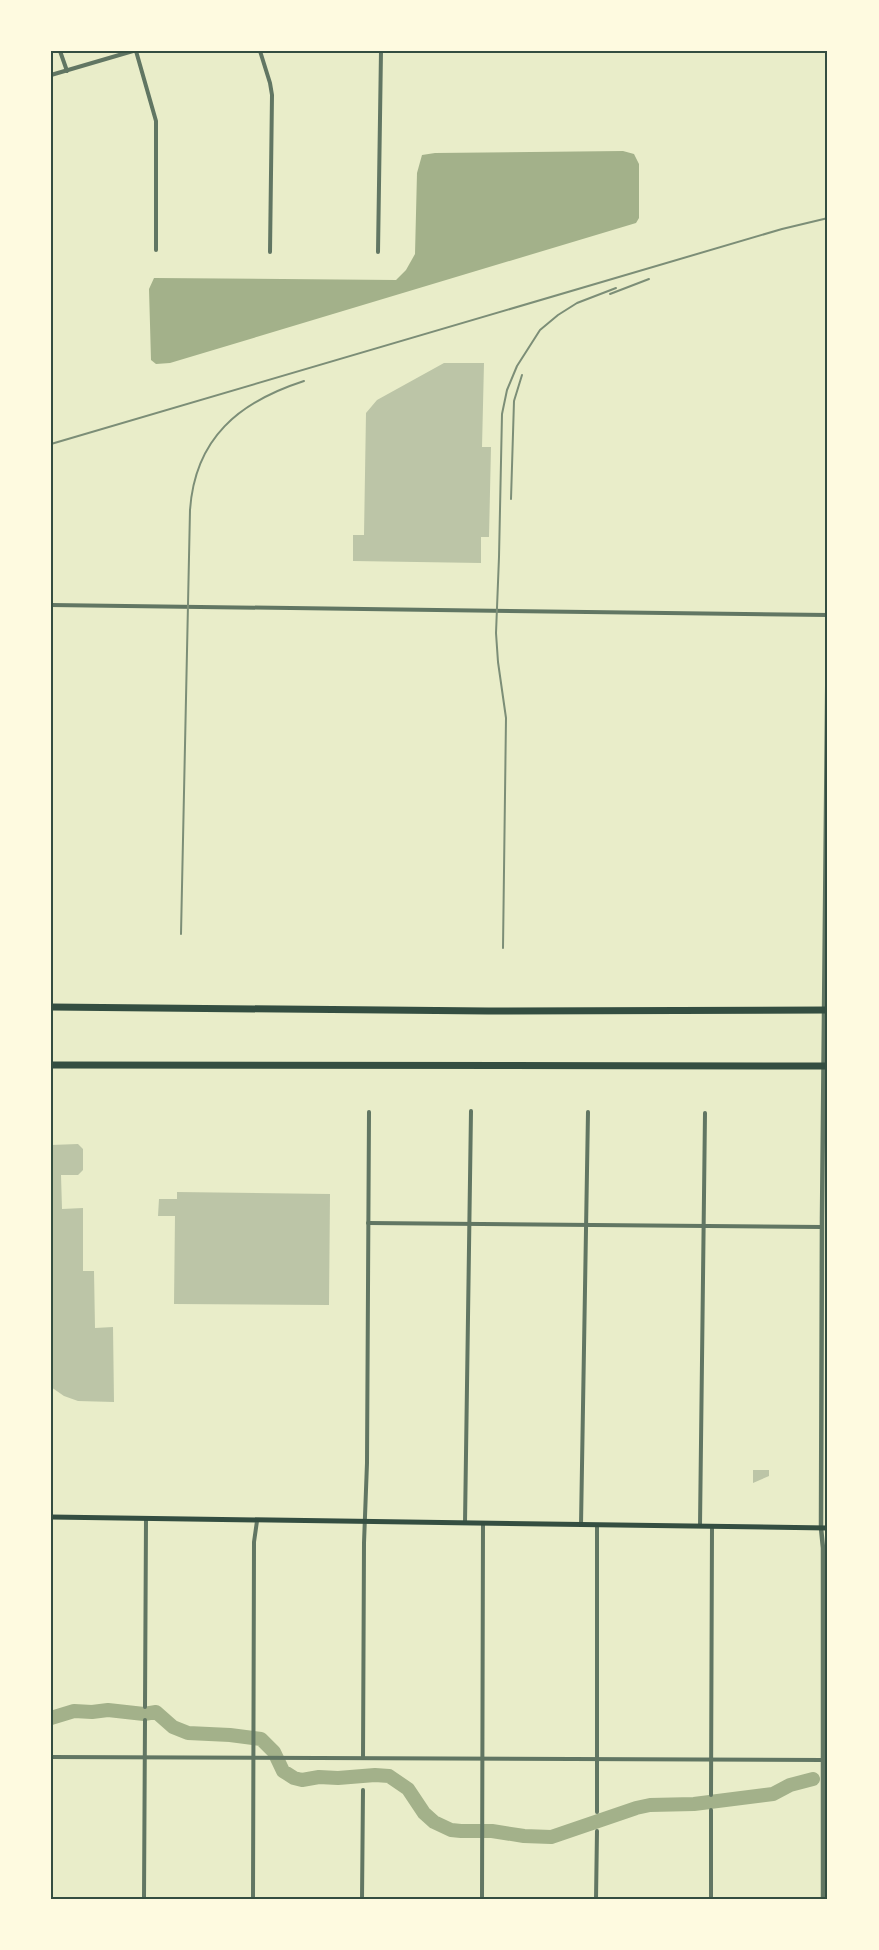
<svg xmlns="http://www.w3.org/2000/svg" width="879" height="1950" font-family="'Source Sans 3',sans-serif">
<style>
.water{fill:#a3b18a}
.lines{fill:none;stroke-linecap:round;stroke-linejoin:round}
.river{stroke:#a3b18a;stroke-width:14}
.building{fill:#bcc5a7}
.minor{stroke:#617663;stroke-width:4}
.tertiary{stroke:#617663;stroke-width:4.5}
.secondary{stroke:#344e41;stroke-width:5}
.motorway{stroke:#344e41;stroke-width:7}
.rail{stroke:#7c8e77;stroke-width:2}
.neatline{fill:none;stroke:#344e41;stroke-width:2}
</style>
<rect width="100%" height="100%" fill="#e9edc9"/>
<polygon class="water" points="623,151 634,154 639,164 639,218 636,223 170,363 156,364 151,360 149,289 154,278 396,280 406,270 415,254 417,173 422,155 435,153"/>
<g class="lines">
<polyline class="river" points="51,1718 74,1711 92,1712 108,1710 144,1714 156,1712 173,1727 188,1733 230,1735 261,1739 274,1752 283,1771 294,1778 302,1780 319,1777 338,1778 375,1775 389,1776 408,1789 424,1813 434,1822 451,1830 461,1831 492,1831 524,1836 551,1837 636,1808 650,1805 694,1804 773,1794 790,1785 813,1779"/>
</g>
<g class="building">
<polygon points="444,363 484,363 482,447 491,447 489,537 481,537 481,563 353,561 353,535 364,535 366,413 377,400"/>
<polygon points="78,1144 83,1149 83,1170 78,1175 61,1175 62,1209 83,1208 83,1271 94,1271 95,1328 113,1327 114,1402 78,1401 64,1396 51,1387 51,1145"/>
<polygon points="177,1192 330,1194 329,1305 174,1304 175,1216 158,1216 159,1199 177,1199"/>
<polygon points="753,1470 769,1470 769,1476 753,1483"/>
</g>
<g class="lines">
<g class="minor">
<polyline points="60,51 67,71"/>
<polyline points="136,51 156,121 156,250"/>
<polyline points="260,51 270,83 272,95 270,252"/>
<polyline points="51,75 133,51"/>
<polyline points="378,252 381,51"/>
<polyline points="51,605 828,615"/>
<polyline points="368,1223 822,1227"/>
<polyline points="465,1523 471,1111"/>
<polyline points="581,1525 588,1112"/>
<polyline points="597,1526 597,1812"/>
<polyline points="700,1526 705,1113"/>
<polyline points="145,1707 146,1520"/>
<polyline points="51,1757 823,1760"/>
<polyline points="363,1758 364,1543 367,1463 369,1112"/>
<polyline points="711,1795 712,1527"/>
<polyline points="144,1899 145,1720"/>
<polyline points="253,1899 254,1542 257,1521"/>
<polyline points="362,1899 363,1790"/>
<polyline points="482,1899 483,1523"/>
<polyline points="596,1899 597,1831"/>
<polyline points="711,1899 711,1810"/>
</g>
<polyline class="tertiary" points="823,1899 823,1548 821,1528 822,1218 828,610"/>
<polyline class="secondary" points="51,1517 828,1528"/>
<g class="motorway">
<polyline points="51,1007 488,1011 828,1010"/>
<polyline points="51,1065 828,1066"/>
</g>
<g class="rail">
<polyline points="610,294 649,279"/>
<polyline points="51,444 782,229 828,218"/>
<polyline points="511,499 514,401 522,375"/>
<path d="M 181,934 L 190,510 C 195,438 239,402 304,381"/>
<polyline points="503,948 506,718 498,662 496,633 499,557 502,414 507,390 517,366 540,330 558,315 577,303 616,288"/>
</g>
</g>
<rect width="879" height="1950" fill="none" stroke="#fefae0" stroke-width="105"/>
<rect x="52" y="52" width="774" height="1846" class="neatline"/>
</svg>
